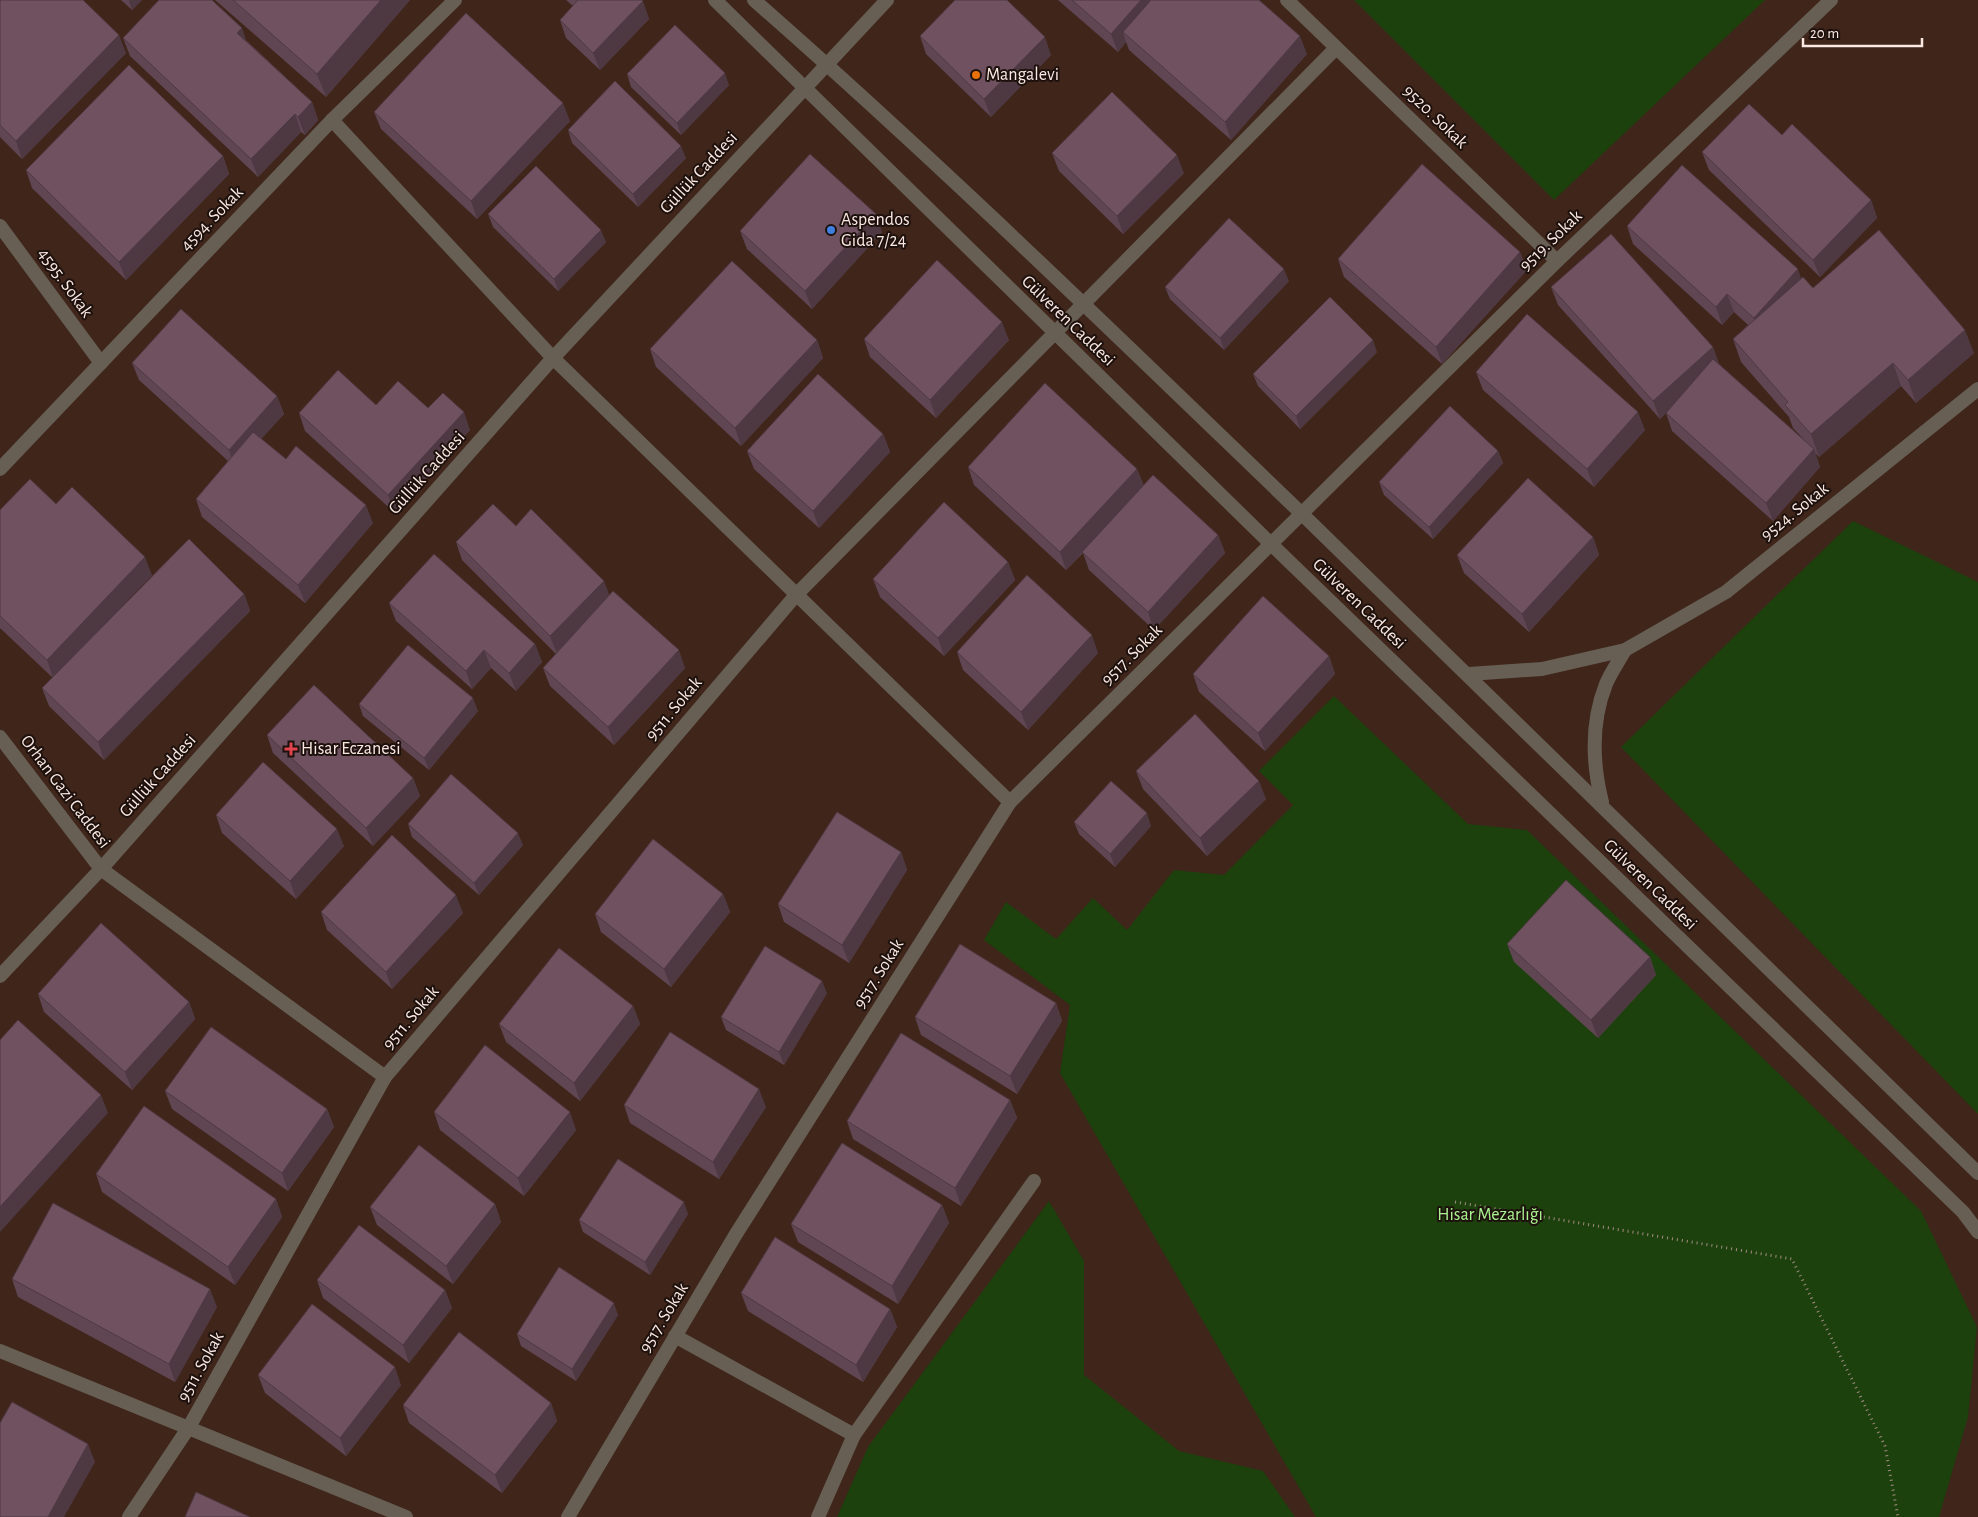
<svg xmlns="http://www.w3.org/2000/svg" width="1978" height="1517" font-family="'Alegreya Sans',sans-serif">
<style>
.green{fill:#1d410d}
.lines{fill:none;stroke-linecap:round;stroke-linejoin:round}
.path{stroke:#a28c83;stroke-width:3;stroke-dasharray:1 4;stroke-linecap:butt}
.minor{stroke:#675f54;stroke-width:14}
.tertiary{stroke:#675f54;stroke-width:14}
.wall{fill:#5f4652}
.shaded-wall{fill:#4e3942}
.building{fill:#6f515f;stroke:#4e3942}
.food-dot{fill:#e8710a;stroke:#1d110d;stroke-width:2}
.shop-dot{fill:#3f7fe0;stroke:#1d110d;stroke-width:2}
.health-dot{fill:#e0444e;stroke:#1d110d;stroke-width:2}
.labels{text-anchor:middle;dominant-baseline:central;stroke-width:4;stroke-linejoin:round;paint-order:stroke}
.poi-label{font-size:18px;fill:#fbe8e2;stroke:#1d110d;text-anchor:start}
.street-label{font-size:18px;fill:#fbe8e2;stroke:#1d110d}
.park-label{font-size:18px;fill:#abf391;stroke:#1d110d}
</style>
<rect width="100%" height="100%" fill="#3f251a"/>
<g class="green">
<polygon points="1354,0 1765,0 1554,200"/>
<polygon points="1853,521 1978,582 1978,1114 1621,747"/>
<polygon points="1334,696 1468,824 1527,830 1921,1211 1977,1327 1968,1417 1939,1517 1316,1517 1060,1073 1070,1005 984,940 1006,902 1056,939 1093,898 1127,930 1174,870 1224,875 1293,805 1259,771"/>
<polygon points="1049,1201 1084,1261 1084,1375 1179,1451 1263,1471 1295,1517 837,1517 868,1447"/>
</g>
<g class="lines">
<polyline class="path" points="1455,1202 1792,1259 1885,1446 1898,1517"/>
<g class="minor">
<polyline points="715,0 1271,544 1963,1212 1978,1232"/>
<path d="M 754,0 C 942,165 1121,340 1301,513 C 1528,732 1754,952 1978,1173"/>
<polyline points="1287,0 1557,261"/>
<polyline points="332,120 553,358 1010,802"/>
<polyline points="0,226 101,363"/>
<polyline points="0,469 332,120 455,0"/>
<polyline points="1469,674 1542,669 1625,650 1726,592 1978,389"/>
<path d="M 1602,802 C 1592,762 1591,722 1606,684 C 1611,672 1619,661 1625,650"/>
<polyline points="101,869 385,1077"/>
<polyline points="0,976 101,869 553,358 887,0"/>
<polyline points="675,1336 854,1435"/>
<polyline points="0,1351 406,1517"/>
<polyline points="129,1517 189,1427 385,1077 796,595 1336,48"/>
<polyline points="568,1517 736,1234 1010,802 1557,261 1831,0"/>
<polyline points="818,1517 854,1435 1034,1181"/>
</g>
<polyline class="tertiary" points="0,737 101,869"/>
</g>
<g class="wall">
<polygon points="0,0 126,53 22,159 0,137"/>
<polygon points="121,0 142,0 132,10"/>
<polygon points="215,0 410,0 326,97"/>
<polygon points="566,0 642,0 649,19 600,70 566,38 560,20 573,6"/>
<polygon points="1058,0 1259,0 1307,54 1231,140 1129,50 1126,42 1118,52"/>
<polygon points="920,36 1051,55 991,117 926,54"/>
<polygon points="123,38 247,41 312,102 318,120 305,135 301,132 258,177 130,56"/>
<polygon points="627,74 729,85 681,135 631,87"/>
<polygon points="374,112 570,121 477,219 381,129"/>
<polygon points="568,130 686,158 638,207 572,143"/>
<polygon points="1782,135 1871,200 1877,218 1820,277 1709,170 1702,152"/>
<polygon points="1052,153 1184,173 1123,234 1059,171"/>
<polygon points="223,156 229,174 126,280 32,188 26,170"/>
<polygon points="488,214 606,242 558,291 493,227"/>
<polygon points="1627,226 1801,279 1813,288 1974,353 1916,403 1901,386 1819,457 1815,453 1820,467 1773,521 1672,431 1666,413 1660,419 1558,305 1551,287 1713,347 1719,364 1806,442 1793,428 1789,417 1741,362 1733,339 1748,325 1734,312 1722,325 1633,244"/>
<polygon points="740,231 882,232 812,309 747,249"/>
<polygon points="1520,252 1527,270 1442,364 1344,277 1338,259"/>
<polygon points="1289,281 1224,350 1170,299 1165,287"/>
<polygon points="864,339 1009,340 936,418 870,357"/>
<polygon points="817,340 823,358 741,446 656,367 650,349"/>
<polygon points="1377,352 1300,429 1258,386 1253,374"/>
<polygon points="132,363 277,396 284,414 261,439 286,459 373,523 305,603 202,517 196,499 228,461 139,380"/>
<polygon points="1476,372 1645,430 1594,487 1483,390"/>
<polygon points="376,405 428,408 470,430 395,513 305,431 299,413"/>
<polygon points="883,434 890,452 819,528 754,469 747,451"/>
<polygon points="1498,451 1503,463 1433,539 1384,495 1379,482"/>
<polygon points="968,467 1137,469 1144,486 1218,535 1225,553 1154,630 1089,570 1083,553 1066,570 974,485"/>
<polygon points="56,504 152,575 95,634 244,594 250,611 104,760 49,706 42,688 53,678 0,628 0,510"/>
<polygon points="516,526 609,595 685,668 614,745 550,686 543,668 556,654 462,560 456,542"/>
<polygon points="1593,537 1599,555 1529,632 1464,573 1457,555"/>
<polygon points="1008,562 1015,580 944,656 880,597 873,579"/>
<polygon points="389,603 535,644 542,662 516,691 491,668 472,689 396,621"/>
<polygon points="957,652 1098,653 1028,730 963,670"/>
<polygon points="1329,656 1335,674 1265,751 1199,692 1193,674"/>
<polygon points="359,704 478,711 429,770 363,716"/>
<polygon points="267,735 413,778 420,796 373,846 273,753"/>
<polygon points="1136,771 1266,799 1207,856 1143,789"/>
<polygon points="216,815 344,846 296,899 222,833"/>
<polygon points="1074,822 1151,826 1115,867 1079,834"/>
<polygon points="408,824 523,845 479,895 412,837"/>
<polygon points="901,852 907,870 849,963 784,922 778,904"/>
<polygon points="723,894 730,912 671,987 601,932 595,914"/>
<polygon points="321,912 463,913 392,989 327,930"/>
<polygon points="1507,944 1650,957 1656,975 1598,1038 1514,962"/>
<polygon points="827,993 784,1065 726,1030 721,1017"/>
<polygon points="38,994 189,1002 195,1019 132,1090 44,1012"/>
<polygon points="1056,1003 1062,1021 1017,1094 921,1035 915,1017"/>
<polygon points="633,1006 640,1024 580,1101 506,1042 499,1024"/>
<polygon points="165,1091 327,1109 334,1127 288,1191 172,1109"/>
<polygon points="1010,1100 1017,1118 961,1206 853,1139 847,1121"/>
<polygon points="624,1105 766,1107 719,1179 630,1123"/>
<polygon points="434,1112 576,1130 524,1196 440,1130"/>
<polygon points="96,1174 276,1199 282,1217 235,1285 102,1192"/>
<polygon points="495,1204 501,1222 453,1284 377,1225 370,1207"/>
<polygon points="942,1205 949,1223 898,1304 798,1242 791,1224"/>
<polygon points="688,1214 650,1275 583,1232 579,1220"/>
<polygon points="12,1279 217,1307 175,1382 18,1297"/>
<polygon points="317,1280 445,1290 452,1308 409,1363 323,1298"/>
<polygon points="741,1293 890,1309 897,1327 863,1382 748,1311"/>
<polygon points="618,1315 576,1381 521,1346 517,1334"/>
<polygon points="258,1375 401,1385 346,1456 265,1393"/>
<polygon points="551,1403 557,1421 502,1493 409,1423 403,1405"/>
</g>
<g class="shaded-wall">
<polygon points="129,0 142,0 132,10"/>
<polygon points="381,0 410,0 326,97 317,74"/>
<polygon points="1141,0 1163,0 1123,32 1126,42 1118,52 1111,34"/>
<polygon points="643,1 649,19 600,70 593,53"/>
<polygon points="242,28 248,46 237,33"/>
<polygon points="119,35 126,53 22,159 16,141"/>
<polygon points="1300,36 1307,54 1231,140 1225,122"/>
<polygon points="1045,37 1051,55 991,117 984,99"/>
<polygon points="725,73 729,85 681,135 677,123"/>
<polygon points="312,102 318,120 305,135 298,117"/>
<polygon points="563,103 570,121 477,219 471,201"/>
<polygon points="295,114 301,132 258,177 251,159"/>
<polygon points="681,146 686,158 638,207 633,194"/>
<polygon points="1177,155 1184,173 1123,234 1117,216"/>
<polygon points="223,156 229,174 126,280 119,262"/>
<polygon points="1871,200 1877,218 1820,277 1813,260"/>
<polygon points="876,214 882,232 812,309 805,291"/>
<polygon points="601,230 606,242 558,291 554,279"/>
<polygon points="1520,252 1527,270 1442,364 1436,347"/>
<polygon points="1284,269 1289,281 1224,350 1220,338"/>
<polygon points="1798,269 1804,287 1760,336 1754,318"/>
<polygon points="1727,294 1734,312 1722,325 1716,307"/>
<polygon points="1002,322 1009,340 936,418 930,400"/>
<polygon points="1965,330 1974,353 1916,403 1908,380"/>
<polygon points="817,340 823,358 741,446 735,428"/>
<polygon points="1373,340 1377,352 1300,429 1296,416"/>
<polygon points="1713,347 1719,365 1660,419 1653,401"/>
<polygon points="1893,363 1901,386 1819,457 1811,434"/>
<polygon points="277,396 284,414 235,468 229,450"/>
<polygon points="464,412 470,430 395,513 388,495"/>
<polygon points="1638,412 1645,430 1594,487 1587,469"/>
<polygon points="883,434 890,452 819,528 813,511"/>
<polygon points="1814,449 1820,467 1773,521 1766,503"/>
<polygon points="1498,451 1503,463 1433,539 1429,527"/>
<polygon points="1137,469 1144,487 1066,570 1060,552"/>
<polygon points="366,505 373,523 305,603 298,585"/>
<polygon points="1218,535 1225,553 1154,630 1148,612"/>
<polygon points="1593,537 1599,555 1529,632 1522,614"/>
<polygon points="145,557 152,575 53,678 47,660"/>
<polygon points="1008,562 1015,580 944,656 938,638"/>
<polygon points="604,581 611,599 557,654 550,636"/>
<polygon points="244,594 250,611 104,760 98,742"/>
<polygon points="1092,635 1098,653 1028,730 1021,712"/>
<polygon points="535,644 542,662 516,691 509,673"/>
<polygon points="484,650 491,668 472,689 466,671"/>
<polygon points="679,650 685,668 614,745 608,727"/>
<polygon points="1329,656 1335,674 1265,751 1258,733"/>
<polygon points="473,698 478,711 429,770 424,758"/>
<polygon points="413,778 420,796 373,846 366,828"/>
<polygon points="1259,781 1266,799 1207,856 1200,838"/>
<polygon points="1147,813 1151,826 1115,867 1110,854"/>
<polygon points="337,829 344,846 296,899 290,881"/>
<polygon points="518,833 523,845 479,895 474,883"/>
<polygon points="901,852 907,870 849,963 842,945"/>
<polygon points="723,894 730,912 671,987 664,969"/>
<polygon points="456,895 463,913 392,989 386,972"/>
<polygon points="1650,957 1656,975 1598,1038 1591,1020"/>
<polygon points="822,981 827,993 784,1065 779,1052"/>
<polygon points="189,1002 195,1019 132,1090 125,1072"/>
<polygon points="1056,1003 1062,1021 1017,1094 1010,1076"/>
<polygon points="633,1006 640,1024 580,1101 574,1083"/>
<polygon points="759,1089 766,1107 719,1179 713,1162"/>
<polygon points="101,1095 108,1113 0,1232 0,1207"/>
<polygon points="1010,1100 1017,1118 961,1206 955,1188"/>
<polygon points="327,1109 334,1127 288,1191 282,1173"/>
<polygon points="570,1112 576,1130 524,1196 518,1178"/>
<polygon points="276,1199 282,1217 235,1285 228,1267"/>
<polygon points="684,1202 688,1214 650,1275 645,1262"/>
<polygon points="495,1204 501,1222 453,1284 446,1266"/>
<polygon points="942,1205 949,1223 898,1304 892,1286"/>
<polygon points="210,1289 217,1307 175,1382 169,1364"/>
<polygon points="445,1290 452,1308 409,1363 403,1345"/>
<polygon points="614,1303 618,1315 576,1381 572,1369"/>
<polygon points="890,1309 897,1327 863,1382 856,1365"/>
<polygon points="395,1367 401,1385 346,1456 340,1438"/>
<polygon points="551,1403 557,1421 502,1493 495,1475"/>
<polygon points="88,1444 95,1462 64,1517 48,1517"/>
</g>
<g class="building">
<polygon points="0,0 83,0 119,35 16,141 0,125"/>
<polygon points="159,0 212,0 242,28 237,33 312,102 298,117 295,114 251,159 123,38"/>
<polygon points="233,0 381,0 317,74"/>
<polygon points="578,0 642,0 643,1 593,53 560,20"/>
<polygon points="955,0 1007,0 1045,37 984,99 920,36"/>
<polygon points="1072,0 1141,0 1111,34"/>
<polygon points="1151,0 1259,0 1300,36 1225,122 1123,32"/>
<polygon points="466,13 563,103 471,201 374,112"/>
<polygon points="675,25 725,73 677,123 627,74"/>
<polygon points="129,65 223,156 119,262 26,170"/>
<polygon points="615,81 681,146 633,194 568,130"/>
<polygon points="1112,92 1177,155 1117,216 1052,153"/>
<polygon points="1749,104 1782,135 1792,124 1871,200 1813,260 1702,152"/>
<polygon points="810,154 876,214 805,291 740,231"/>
<polygon points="1422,164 1520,252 1436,347 1338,259"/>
<polygon points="1682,165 1798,269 1754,318 1727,294 1716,307 1627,226"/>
<polygon points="536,166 601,230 554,279 488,214"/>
<polygon points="1229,218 1284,269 1220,338 1165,287"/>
<polygon points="1879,230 1965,330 1908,380 1893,363 1811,434 1785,405 1788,402 1733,339 1803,277 1813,288"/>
<polygon points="1611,234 1713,347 1653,401 1551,287"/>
<polygon points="937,260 1002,322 930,400 864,339"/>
<polygon points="732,261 817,340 735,428 650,349"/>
<polygon points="1330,297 1373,340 1296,416 1253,374"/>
<polygon points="181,309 277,396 229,450 132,363"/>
<polygon points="1527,314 1638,412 1587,469 1476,372"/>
<polygon points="1713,359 1814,449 1766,503 1666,413"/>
<polygon points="338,370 376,405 398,381 428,408 443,393 464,412 388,495 299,413"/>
<polygon points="818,374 883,434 813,511 747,451"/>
<polygon points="1045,383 1137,469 1060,552 968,467"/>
<polygon points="1450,406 1498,451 1429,527 1379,482"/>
<polygon points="253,432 286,459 296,446 366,505 298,585 196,499"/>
<polygon points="1153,475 1218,535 1148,612 1082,552"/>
<polygon points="1528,478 1593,537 1522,614 1457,555"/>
<polygon points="30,479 56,504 72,487 145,557 47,660 0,616 0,510"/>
<polygon points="944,502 1008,562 938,638 873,579"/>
<polygon points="493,504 516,526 531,509 604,581 550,636 456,542"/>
<polygon points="189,539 244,594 98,742 42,688"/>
<polygon points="434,554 535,644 509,673 484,650 466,671 389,603"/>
<polygon points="1027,575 1092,635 1021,712 957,652"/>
<polygon points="613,591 679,650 608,727 543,668"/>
<polygon points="1263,596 1329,656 1258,733 1193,674"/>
<polygon points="408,645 473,698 424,758 359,704"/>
<polygon points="314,685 413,778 366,828 267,735"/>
<polygon points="1195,714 1259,781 1200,838 1136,771"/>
<polygon points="263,762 337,829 290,881 216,815"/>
<polygon points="451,774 518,833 474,883 408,824"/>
<polygon points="1111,781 1147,813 1110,854 1074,822"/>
<polygon points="837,812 901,852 842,945 778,904"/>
<polygon points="392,835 456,895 386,972 321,912"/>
<polygon points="653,839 723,894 664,969 595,914"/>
<polygon points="1566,880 1650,957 1591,1020 1507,944"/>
<polygon points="101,923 189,1002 125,1072 38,994"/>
<polygon points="960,944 1056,1003 1010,1076 915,1017"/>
<polygon points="765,946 822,981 779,1052 721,1017"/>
<polygon points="559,948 633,1006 574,1083 499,1024"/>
<polygon points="18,1020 101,1095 0,1207 0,1040"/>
<polygon points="211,1027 327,1109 282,1173 165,1091"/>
<polygon points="670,1032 759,1089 713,1162 624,1105"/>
<polygon points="901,1033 1010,1100 955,1188 847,1121"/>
<polygon points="485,1045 570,1112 518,1178 434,1112"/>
<polygon points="144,1106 276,1199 228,1267 96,1174"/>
<polygon points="842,1143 942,1205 892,1286 791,1224"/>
<polygon points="419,1145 495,1204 446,1266 370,1207"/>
<polygon points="618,1159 684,1202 645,1262 579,1220"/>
<polygon points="53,1203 210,1289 169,1364 12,1279"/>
<polygon points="359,1225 445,1290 403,1345 317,1280"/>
<polygon points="775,1237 890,1309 856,1365 741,1293"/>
<polygon points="559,1267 614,1303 572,1369 517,1334"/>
<polygon points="312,1304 395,1367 340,1438 258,1375"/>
<polygon points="459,1332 551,1403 495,1475 403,1405"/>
<polygon points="12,1402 88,1444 48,1517 0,1517 0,1423"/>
<polygon points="196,1492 250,1517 185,1517"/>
</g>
<circle class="food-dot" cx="976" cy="75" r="5"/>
<circle class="shop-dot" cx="831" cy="230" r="5"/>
<path class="health-dot" d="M288.5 741.5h5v5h5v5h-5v5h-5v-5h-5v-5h5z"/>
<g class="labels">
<g class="poi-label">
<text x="986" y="75">Mangalevi</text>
<text x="841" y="220">Aspendos<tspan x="841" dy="21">Gida 7/24</tspan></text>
<text x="301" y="749">Hisar Eczanesi</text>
</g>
<g class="street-label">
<text transform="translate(1435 117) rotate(44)">9520. Sokak</text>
<text transform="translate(699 173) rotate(-47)">Güllük Caddesi</text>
<text transform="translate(212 219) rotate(-46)">4594. Sokak</text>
<text transform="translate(1551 241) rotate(-44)">9519. Sokak</text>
<text transform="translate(65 283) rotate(54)">4595. Sokak</text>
<text transform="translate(1068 321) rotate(44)">Gülveren Caddesi</text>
<text transform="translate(427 473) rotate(-48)">Güllük Caddesi</text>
<text transform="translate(1795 512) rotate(-39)">9524. Sokak</text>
<text transform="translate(1359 604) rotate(44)">Gülveren Caddesi</text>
<text transform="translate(1132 655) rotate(-45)">9517. Sokak</text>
<text transform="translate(674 709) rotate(-50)">9511. Sokak</text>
<text transform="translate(158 776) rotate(-48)">Güllük Caddesi</text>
<text transform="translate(65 792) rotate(53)">Orhan Gazi Caddesi</text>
<text transform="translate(1650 885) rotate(44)">Gülveren Caddesi</text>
<text transform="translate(879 974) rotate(-58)">9517. Sokak</text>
<text transform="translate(411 1018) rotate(-50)">9511. Sokak</text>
<text transform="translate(664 1318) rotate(-59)">9517. Sokak</text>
<text transform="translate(201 1367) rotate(-61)">9511. Sokak</text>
</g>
<g class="park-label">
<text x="1490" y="1215">Hisar Mezarlığı</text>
</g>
</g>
<path d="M1803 38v8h119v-8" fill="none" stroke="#fbe8e2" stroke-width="2.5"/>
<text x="1810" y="38" font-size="15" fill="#fbe8e2" stroke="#1d110d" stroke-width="4" paint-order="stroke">20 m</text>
</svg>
